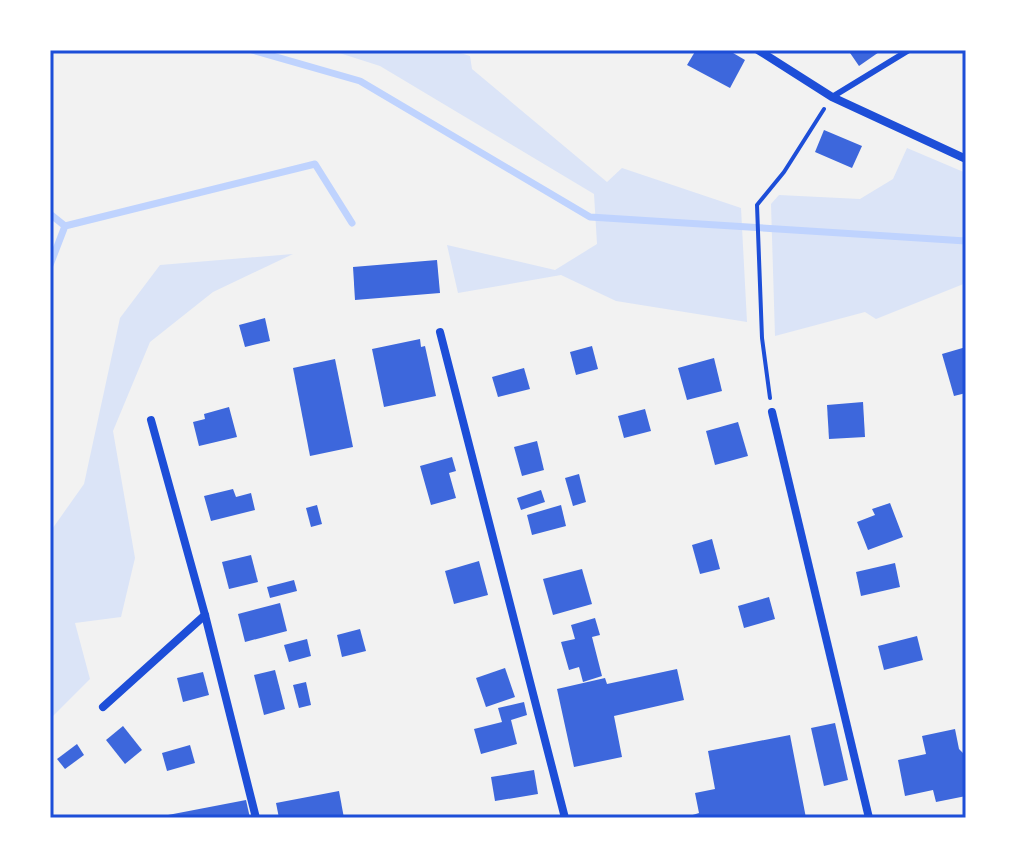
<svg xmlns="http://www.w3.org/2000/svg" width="1016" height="868" font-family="Manrope,sans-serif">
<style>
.green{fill:#dbe4f7}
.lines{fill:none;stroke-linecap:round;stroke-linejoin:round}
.stream{stroke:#bfd3fe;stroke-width:7}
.building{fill:#3d67dc}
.path{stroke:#1d4ed8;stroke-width:4}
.service{stroke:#1d4ed8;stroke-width:6}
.minor{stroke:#1d4ed8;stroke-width:8}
.neatline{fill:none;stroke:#1d4ed8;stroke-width:3}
</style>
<rect width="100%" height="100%" fill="#f2f2f2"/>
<g class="green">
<polygon points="330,50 451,50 470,56 472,69 607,182 622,168 741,208 747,322 616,301 561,275 458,293 447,245 555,270 597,244 594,194 380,66"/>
<polygon points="907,148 966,173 966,283 876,319 865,312 775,336 771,204 779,195 860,199 893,179"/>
<polygon points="293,254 213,292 150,342 113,431 135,558 121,617 75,623 90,679 50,719 50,532 84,484 120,318 160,265"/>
</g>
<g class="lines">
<g class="stream">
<polyline points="252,50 360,81 590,217 966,241"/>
<polyline points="50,214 65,226"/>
<polyline points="50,265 65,226 315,164 352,223"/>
</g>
</g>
<g class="building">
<polygon points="696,50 728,50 745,60 730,88 687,65"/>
<polygon points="848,50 882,50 859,66"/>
<polygon points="824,130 862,146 852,168 815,152"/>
<polygon points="437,260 440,293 355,300 353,267"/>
<polygon points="265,318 270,341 245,347 239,325"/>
<polygon points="420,339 421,347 425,346 436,396 384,407 372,349"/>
<polygon points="592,346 598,369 576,375 570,352"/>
<polygon points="966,347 966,393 954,396 942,354"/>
<polygon points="714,358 722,391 687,400 678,368"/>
<polygon points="335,359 353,447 310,456 293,368"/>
<polygon points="524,368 530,389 498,397 492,377"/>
<polygon points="863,402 865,437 829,439 827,405"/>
<polygon points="229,407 237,437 199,446 193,422 205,419 204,414"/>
<polygon points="645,409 651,431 624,438 618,416"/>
<polygon points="738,422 748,456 715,465 706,431"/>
<polygon points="537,441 544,470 522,476 514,447"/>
<polygon points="452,457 456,471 449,473 456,498 431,505 420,466"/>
<polygon points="579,474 586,502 573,506 565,478"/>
<polygon points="233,489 236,497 251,493 255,510 211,521 204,496"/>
<polygon points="541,490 545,502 521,510 517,498"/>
<polygon points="890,503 903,537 868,550 857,522 875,515 872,509"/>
<polygon points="317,505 322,524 311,527 306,508"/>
<polygon points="561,505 566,526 532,535 527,515"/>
<polygon points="712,539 720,569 700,574 692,545"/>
<polygon points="251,555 258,582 229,589 222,562"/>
<polygon points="479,561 488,595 454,604 445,571"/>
<polygon points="895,563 900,587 861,596 856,572"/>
<polygon points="582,569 592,604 553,615 543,579"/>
<polygon points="294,580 297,591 270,598 267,587"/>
<polygon points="769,597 775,619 744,628 738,606"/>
<polygon points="280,603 287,631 245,642 238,614"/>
<polygon points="595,618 600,635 592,637 602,676 583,682 579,667 569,670 561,642 575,639 571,625"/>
<polygon points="360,629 366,651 342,657 337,635"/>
<polygon points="917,636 923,660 884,670 878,646"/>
<polygon points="307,639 311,656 289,662 284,645"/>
<polygon points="505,668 515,697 486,707 476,678"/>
<polygon points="677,669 684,700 614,716 622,757 574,767 557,689 605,678 607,684"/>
<polygon points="275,670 285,709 264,715 254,675"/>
<polygon points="203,672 209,695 183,702 177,678"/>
<polygon points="306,682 311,705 299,708 293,685"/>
<polygon points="524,702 527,715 511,720 517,744 481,754 474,729 502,722 498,708"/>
<polygon points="835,723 848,780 824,786 811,728"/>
<polygon points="123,726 142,750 125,764 106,740"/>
<polygon points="955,729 959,749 966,756 966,796 936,802 933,790 905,796 898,760 926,754 922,736"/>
<polygon points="790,735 806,818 683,818 699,813 695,793 715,789 708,751"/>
<polygon points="77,744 84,755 65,769 57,759"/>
<polygon points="190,745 195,763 167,771 162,753"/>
<polygon points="534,770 538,794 495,801 491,777"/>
<polygon points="339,791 344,818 279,818 276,803"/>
<polygon points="246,800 250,818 169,818 168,815"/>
</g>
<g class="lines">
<polyline class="path" points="770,398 762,338 757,205 784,172 824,109"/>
<polyline class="service" points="832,97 909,50"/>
<g class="minor">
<polyline points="758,50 832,97 966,159"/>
<polyline points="440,332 565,818"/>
<polyline points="772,412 869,818"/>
<polyline points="151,420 205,615 256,818"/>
<polyline points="103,707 205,615"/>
</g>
</g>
<rect width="1016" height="868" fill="none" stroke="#ffffff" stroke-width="104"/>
<rect x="52" y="52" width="912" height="764" class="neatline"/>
</svg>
